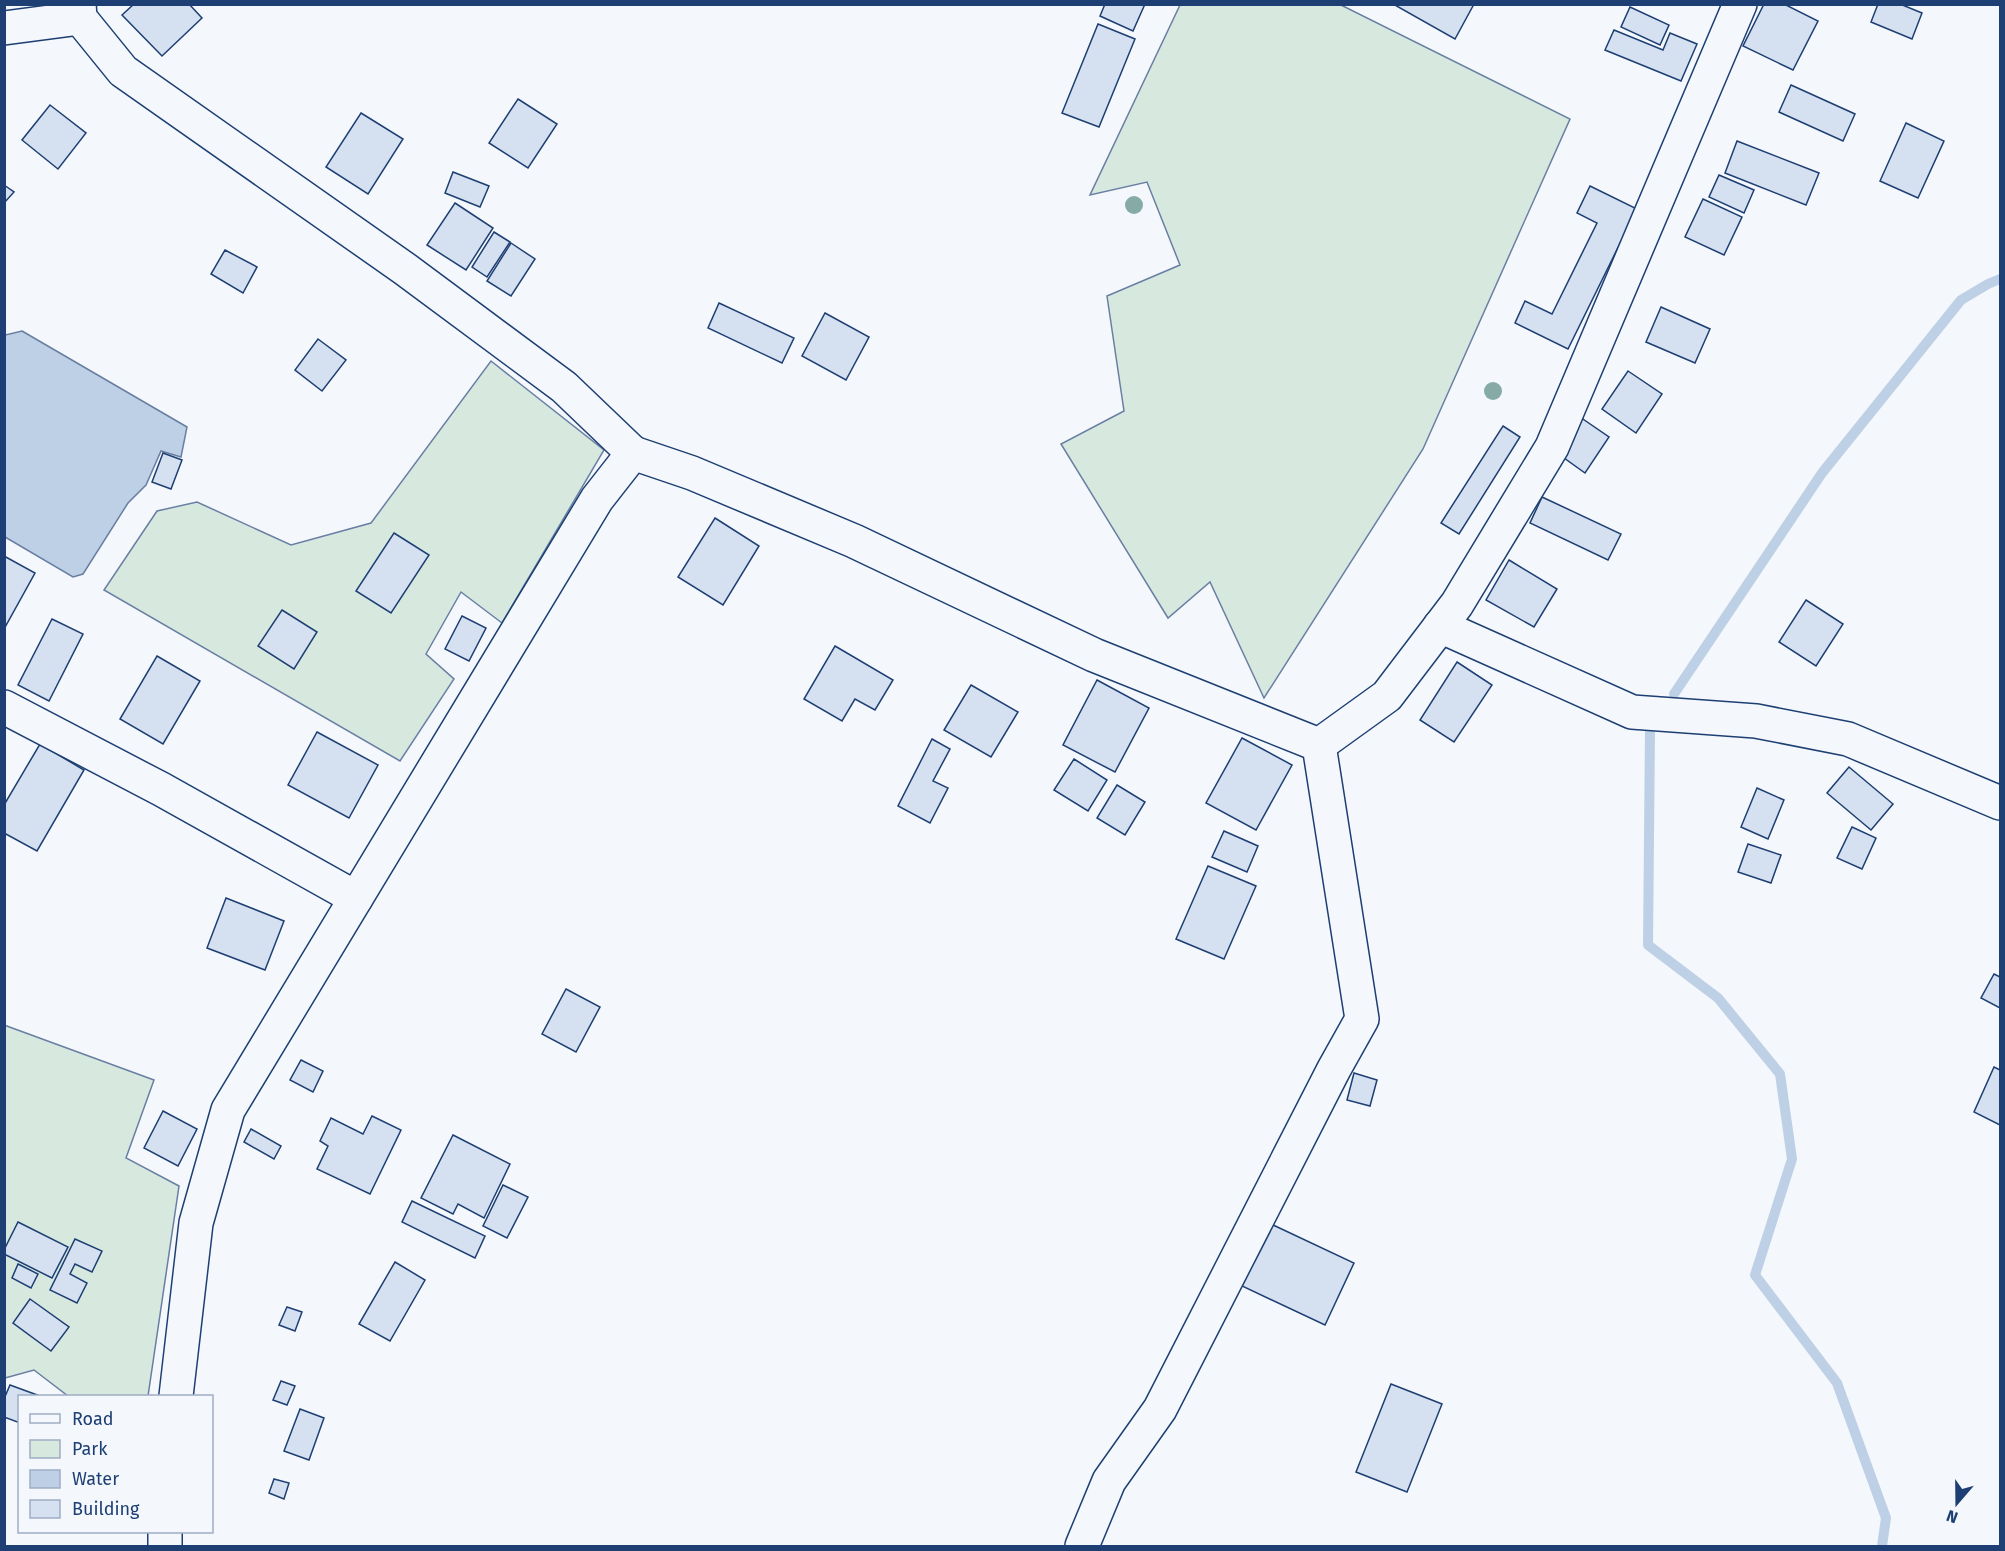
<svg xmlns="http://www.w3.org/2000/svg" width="2005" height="1551" font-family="'Fira Sans',sans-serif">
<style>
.green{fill:#d7e8df;stroke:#687fa3;stroke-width:1.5}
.water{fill:#bed0e5;stroke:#687fa3;stroke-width:1.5}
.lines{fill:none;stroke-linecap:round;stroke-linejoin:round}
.stream{stroke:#bed0e5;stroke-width:10}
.building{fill:#d5e0f0;stroke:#1d3f73;stroke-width:1.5}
.minor-casing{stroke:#1d3f73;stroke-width:36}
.minor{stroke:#f4f7fb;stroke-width:33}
.tree{fill:#86aba6}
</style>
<rect width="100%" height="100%" fill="#f4f7fb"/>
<g class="green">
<polygon points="1180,5 1341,5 1570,119 1423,449 1264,698 1210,582 1168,618 1061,444 1124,411 1107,296 1180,265 1147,182 1090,195"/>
<polygon points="491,361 604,450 502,623 461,592 426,654 454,679 400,761 104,590 157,511 197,502 291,545 371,523"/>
<polygon points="4,1025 154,1080 126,1158 179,1186 148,1396 68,1396 34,1370 5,1378"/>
</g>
<polygon class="water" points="22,331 187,427 181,457 161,451 146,485 128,503 83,574 73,577 5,537 5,335"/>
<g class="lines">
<g class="stream">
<polyline points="1674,694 1822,473 1961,300 1988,284 2000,279"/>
<polyline points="1650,730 1648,945 1718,998 1780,1074 1792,1159 1755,1275 1837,1383 1886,1518 1882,1546"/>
</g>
</g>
<g class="building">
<polygon points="134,4 189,4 202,18 162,56 122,15"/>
<polygon points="1105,4 1145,4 1133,31 1100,16"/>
<polygon points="1393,4 1474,4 1455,39"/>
<polygon points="1764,4 1784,4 1818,21 1793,70 1743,46"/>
<polygon points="1878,4 1900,4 1922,13 1912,39 1871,22"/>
<polygon points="1630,7 1669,25 1660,45 1621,27"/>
<polygon points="1098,24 1135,39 1099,127 1062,113"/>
<polygon points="1614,30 1663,50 1670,33 1697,44 1681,81 1605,50"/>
<polygon points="1791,85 1855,114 1843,141 1779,112"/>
<polygon points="518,99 557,124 528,168 489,143"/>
<polygon points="50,105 86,133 58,169 22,140"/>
<polygon points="361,113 403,139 368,194 326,167"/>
<polygon points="1906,123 1944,141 1918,198 1880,181"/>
<polygon points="1737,141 1819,173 1806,205 1725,173"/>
<polygon points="453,172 489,186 480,207 445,193"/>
<polygon points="1719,175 1754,190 1744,213 1709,197"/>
<polygon points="4,185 14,192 4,203"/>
<polygon points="1590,186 1637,209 1568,349 1515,323 1525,301 1552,314 1597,223 1577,213"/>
<polygon points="1703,199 1742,217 1724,255 1685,237"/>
<polygon points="455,203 493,228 466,270 427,245"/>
<polygon points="494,232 510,242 487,277 472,267"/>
<polygon points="511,243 535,259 511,296 487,281"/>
<polygon points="225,250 257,267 243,293 211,274"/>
<polygon points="719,303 794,338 782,363 708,328"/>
<polygon points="1661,307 1710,329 1695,363 1646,342"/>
<polygon points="825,313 869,337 846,380 802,356"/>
<polygon points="318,339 346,360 322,391 295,370"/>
<polygon points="1628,371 1662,394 1636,433 1602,409"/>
<polygon points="1577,415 1609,437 1585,473 1553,450"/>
<polygon points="1503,426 1520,437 1459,534 1441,523"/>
<polygon points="163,453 182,460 171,489 152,482"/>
<polygon points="1542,497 1621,534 1608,560 1530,523"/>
<polygon points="715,518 759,546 723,605 678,577"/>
<polygon points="394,533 429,555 391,613 356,591"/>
<polygon points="4,556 35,573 4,629"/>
<polygon points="1509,560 1557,589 1534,627 1486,600"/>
<polygon points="1806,600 1843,624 1816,666 1779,642"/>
<polygon points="282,610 317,632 294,669 258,646"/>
<polygon points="462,616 486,628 469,661 445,649"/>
<polygon points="52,619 83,634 49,701 18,685"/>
<polygon points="835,646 893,680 875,710 855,699 842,721 804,699"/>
<polygon points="157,656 200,681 163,744 120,719"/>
<polygon points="1457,662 1492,685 1454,742 1420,720"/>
<polygon points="1097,680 1149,708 1115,772 1063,745"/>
<polygon points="971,685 1018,712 991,757 944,730"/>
<polygon points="317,732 378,765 349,818 288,785"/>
<polygon points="1242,738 1292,765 1256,830 1206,803"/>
<polygon points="932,739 950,749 933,781 948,788 930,823 898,806"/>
<polygon points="40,744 84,770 37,851 4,833 4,805"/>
<polygon points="1074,759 1107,780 1088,811 1054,790"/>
<polygon points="1849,767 1893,804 1871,830 1827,793"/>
<polygon points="1117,785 1145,802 1125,835 1097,818"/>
<polygon points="1757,788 1784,800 1768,839 1741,827"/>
<polygon points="1852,827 1876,838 1862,869 1837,858"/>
<polygon points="1224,831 1258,846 1247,872 1212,857"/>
<polygon points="1748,844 1781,855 1771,883 1738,872"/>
<polygon points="1208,866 1256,886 1224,959 1176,939"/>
<polygon points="226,898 284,921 265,970 207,948"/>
<polygon points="1994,974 2000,977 2000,1008 1981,998"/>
<polygon points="566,989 600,1007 576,1052 542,1034"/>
<polygon points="301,1060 323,1071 313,1092 290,1080"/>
<polygon points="1994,1067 2000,1070 2000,1125 1974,1112"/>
<polygon points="1354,1073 1377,1080 1370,1106 1347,1100"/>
<polygon points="163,1111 197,1129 178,1166 144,1148"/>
<polygon points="372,1116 401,1130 370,1194 317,1169 328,1146 320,1141 331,1118 363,1134"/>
<polygon points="251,1129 281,1146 274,1159 244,1142"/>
<polygon points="453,1135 510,1164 484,1218 458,1204 453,1214 421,1198"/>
<polygon points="503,1185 528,1197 507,1238 483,1226"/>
<polygon points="412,1201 485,1236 475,1258 402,1222"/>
<polygon points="18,1222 68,1247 52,1278 4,1254 4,1250"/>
<polygon points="1271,1224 1354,1263 1325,1325 1242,1286"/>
<polygon points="75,1239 102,1251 92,1272 75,1264 70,1274 87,1283 77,1303 50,1290"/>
<polygon points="395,1262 425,1280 390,1341 359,1324"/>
<polygon points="18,1264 38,1274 31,1288 12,1278"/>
<polygon points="30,1299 69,1327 51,1351 13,1323"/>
<polygon points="287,1307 302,1312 295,1331 279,1325"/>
<polygon points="281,1381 295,1386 287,1405 273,1400"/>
<polygon points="1391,1384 1442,1404 1407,1492 1356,1472"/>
<polygon points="10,1385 40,1396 20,1396 20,1423 4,1417 4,1399"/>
<polygon points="300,1409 324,1418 309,1460 284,1451"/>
<polygon points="274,1479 289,1483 284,1499 269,1493"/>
</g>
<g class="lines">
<g class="minor-casing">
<g id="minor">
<polyline points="79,4 80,18 123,71 405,269 564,387 633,453"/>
<polyline points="4,28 80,18"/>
<polyline points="1440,626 1632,712 1756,721 1848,739 2000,803"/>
<polyline points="4,707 161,789 356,898"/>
<polyline points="176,1396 196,1223 228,1110 597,499 633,453 692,473 854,541 1094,655 1319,745 1387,696 1457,604 1552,447 1740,4"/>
<polyline points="165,1546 165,1532"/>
<polyline points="1082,1546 1109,1481 1160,1409 1334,1069 1362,1019 1319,745"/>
</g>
</g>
<use href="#minor" class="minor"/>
</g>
<g class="tree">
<circle cx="1134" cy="205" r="9"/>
<circle cx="1493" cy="391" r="9"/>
</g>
<rect width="2005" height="1551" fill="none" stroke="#1d3f73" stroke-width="12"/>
<rect x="18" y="1395" width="195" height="138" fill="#f4f7fb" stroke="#9eadc5" stroke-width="1.5"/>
<rect x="30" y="1414" width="30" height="9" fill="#f4f7fb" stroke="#9eadc5" stroke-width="1.5"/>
<text x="72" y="1425" font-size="18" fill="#1d3f73">Road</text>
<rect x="30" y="1440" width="30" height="18" fill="#d7e8df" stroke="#9eadc5" stroke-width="1.5"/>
<text x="72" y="1455" font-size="18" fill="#1d3f73">Park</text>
<rect x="30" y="1470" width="30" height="18" fill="#bed0e5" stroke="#9eadc5" stroke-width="1.5"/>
<text x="72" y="1485" font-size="18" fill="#1d3f73">Water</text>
<rect x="30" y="1500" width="30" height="18" fill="#d5e0f0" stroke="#9eadc5" stroke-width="1.5"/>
<text x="72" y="1515" font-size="18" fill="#1d3f73">Building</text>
<g transform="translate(1957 1503) rotate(200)" stroke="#f4f7fb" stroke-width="4.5" paint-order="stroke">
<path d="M0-4.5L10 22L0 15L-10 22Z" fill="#1d3f73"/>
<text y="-9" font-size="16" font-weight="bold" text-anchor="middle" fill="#1d3f73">N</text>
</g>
</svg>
